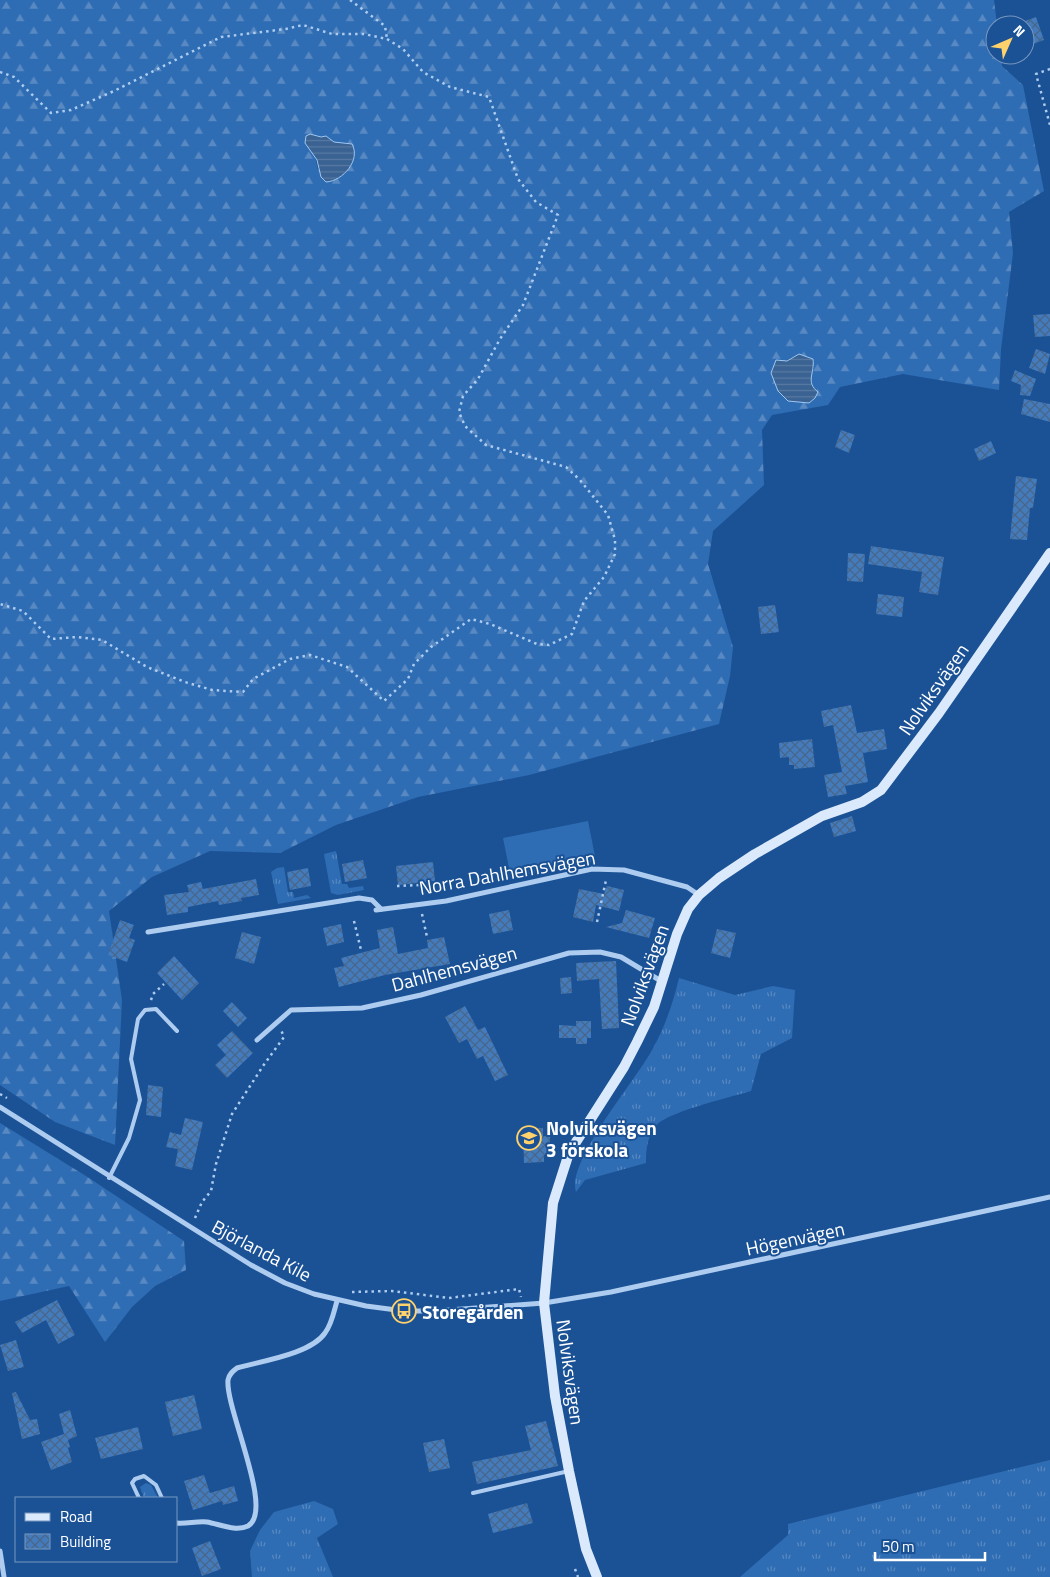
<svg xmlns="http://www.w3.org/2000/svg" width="1050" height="1577" font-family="'Titillium Web',sans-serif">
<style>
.grass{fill:url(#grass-tufts)}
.forest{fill:url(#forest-firs);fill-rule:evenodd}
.pitch{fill:#2e6cb3}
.water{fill:url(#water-rules);stroke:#a0c7f1}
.building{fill:url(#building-cross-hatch)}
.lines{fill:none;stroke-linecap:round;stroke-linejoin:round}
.path{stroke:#adccf0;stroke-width:2.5;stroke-dasharray:2.5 4;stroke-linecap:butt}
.lane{stroke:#adccf0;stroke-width:4}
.street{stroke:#adccf0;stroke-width:5}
.secondary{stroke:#dae9fb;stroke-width:10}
.labels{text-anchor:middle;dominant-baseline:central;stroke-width:4;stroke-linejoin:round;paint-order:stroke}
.street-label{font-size:19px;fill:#fff;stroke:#1b5295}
.poi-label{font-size:19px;font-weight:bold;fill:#fff;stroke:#1b5295;text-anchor:start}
</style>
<defs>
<pattern id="grass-tufts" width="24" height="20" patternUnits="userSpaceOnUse" patternTransform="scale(1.25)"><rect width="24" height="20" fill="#2e6cb3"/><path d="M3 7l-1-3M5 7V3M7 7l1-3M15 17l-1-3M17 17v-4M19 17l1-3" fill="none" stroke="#5889c2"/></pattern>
<pattern id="forest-firs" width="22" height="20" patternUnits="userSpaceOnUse" patternTransform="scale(1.25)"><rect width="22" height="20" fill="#2e6cb3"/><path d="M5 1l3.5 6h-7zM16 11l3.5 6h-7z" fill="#5889c2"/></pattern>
<pattern id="water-rules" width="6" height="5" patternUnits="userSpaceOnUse" patternTransform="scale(1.25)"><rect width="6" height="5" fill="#3a6292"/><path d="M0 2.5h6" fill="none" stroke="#587aa2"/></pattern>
<pattern id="building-cross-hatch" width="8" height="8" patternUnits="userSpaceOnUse" patternTransform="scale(1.25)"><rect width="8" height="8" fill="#447bbc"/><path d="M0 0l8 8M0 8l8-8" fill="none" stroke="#48668a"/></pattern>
</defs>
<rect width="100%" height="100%" fill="#1b5295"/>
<g class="grass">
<polygon points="336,851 342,884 347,884 349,888 363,886 364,890 338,895 331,893 324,854"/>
<polygon points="284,867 288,892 293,892 294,898 307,895 311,898 278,904 271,872 277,868"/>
<path d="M 679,978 L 735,995 L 773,986 L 795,990 L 792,1038 L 761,1054 L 751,1091 C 732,1097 666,1112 656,1126 C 647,1137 646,1149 646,1163 L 585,1180 L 576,1192 C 566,1162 636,1080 652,1050 C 665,1027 673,1003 679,978 Z"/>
<polygon points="1050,1460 1050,1577 740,1577 788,1535 788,1524"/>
<polygon points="146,1483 151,1485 158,1498 144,1498 140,1487"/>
<polygon points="314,1501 333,1509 338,1524 317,1538 333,1577 252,1577 250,1551 260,1530 274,1512"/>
</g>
<g class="forest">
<path d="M 0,0 L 994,0 L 997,25 L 995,25 L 995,55 L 1001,55 L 1002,66 L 1023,85 L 1044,191 L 1009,212 L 1013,253 L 1001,349 L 999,390 L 903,374 L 840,387 L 828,405 L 772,415 L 762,430 L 764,485 L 713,531 L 708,564 L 733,647 L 730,676 L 719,724 L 529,775 L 418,797 L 336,825 L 280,853 L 210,851 L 152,877 L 109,911 L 122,1000 L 115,1145 L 55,1122 L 0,1085 ZM 310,134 L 321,137 L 326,136 L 334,142 L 352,144 L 318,170 ZM 799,354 L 814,367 C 809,379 811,390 809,403 L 795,401 L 778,391 L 777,385 L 783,362 Z"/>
<polygon points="0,1123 86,1176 184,1241 186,1270 155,1286 132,1307 105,1342 69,1286 0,1301"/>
</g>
<polygon class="pitch" points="588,821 596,861 511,878 503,838"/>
<g class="water">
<path d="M 310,134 L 321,137 L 326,136 L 334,142 L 352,144 C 361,160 343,181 326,182 L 321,177 L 317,160 L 305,143 L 306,136 Z"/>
<path d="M 799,354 L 813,359 C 815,373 805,382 818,392 L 815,398 L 809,403 L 788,401 L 778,391 L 771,373 L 776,360 L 787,361 Z"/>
</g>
<g class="building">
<polygon points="1036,17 1044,40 1025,47 1025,21"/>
<polygon points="1050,314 1050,336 1035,337 1033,315"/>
<polygon points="1036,349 1050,354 1045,374 1029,368"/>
<polygon points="1015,370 1036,379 1030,396 1020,395 1021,385 1011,381"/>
<polygon points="1024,399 1050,404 1050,422 1021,414"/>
<polygon points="841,430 855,435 849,453 835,447"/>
<polygon points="991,441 996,453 979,461 974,449"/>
<polygon points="1016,476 1037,479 1033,508 1030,508 1027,540 1010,539"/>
<polygon points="871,546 944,557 938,595 919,592 922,572 868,564"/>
<polygon points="848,553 865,554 863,582 847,581"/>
<polygon points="878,594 904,597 902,617 876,614"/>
<polygon points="775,605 779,632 761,634 758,607"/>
<polygon points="851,705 857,733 884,729 887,749 863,753 868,782 845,786 847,794 828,797 824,775 842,772 833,725 824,727 821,711"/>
<polygon points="812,739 815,767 794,769 794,765 789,765 789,757 780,758 779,743"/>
<polygon points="852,816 856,831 834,837 830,823"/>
<polygon points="363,860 367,878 345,882 342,864"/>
<polygon points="433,862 435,881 398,885 396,866"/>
<polygon points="308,868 311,886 290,890 287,872"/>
<polygon points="256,879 259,895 241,898 242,901 219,905 218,901 188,907 188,912 167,915 164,895 189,892 187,885 201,882 203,889"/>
<polygon points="607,886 624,890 619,911 596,905 593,922 573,917 579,889 604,894"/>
<polygon points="509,910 513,930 493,934 489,914"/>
<polygon points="626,910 655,918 649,938 606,927 622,923"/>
<polygon points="120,920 134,925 129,938 135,940 127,962 108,955"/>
<polygon points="341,924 344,942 327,946 323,928"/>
<polygon points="393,927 398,954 428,948 427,940 444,937 450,964 385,975 339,987 334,968 344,966 341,958 380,948 377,930"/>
<polygon points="717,929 736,933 730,958 711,953"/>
<polygon points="242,932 261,937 254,964 235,958"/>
<polygon points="174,956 199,983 182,1000 157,973"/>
<polygon points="616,961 619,1028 602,1029 599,979 577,981 576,963"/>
<polygon points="571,977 572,993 561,994 560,978"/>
<polygon points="232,1002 247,1018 238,1027 223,1011"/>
<polygon points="465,1006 478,1030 485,1027 508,1075 495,1081 483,1056 477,1059 467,1039 459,1043 445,1017"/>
<polygon points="576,1021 591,1021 591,1038 587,1038 587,1044 576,1044 576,1038 559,1038 559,1025 576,1026"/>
<polygon points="232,1031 253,1053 227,1078 215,1065 226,1055 217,1045"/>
<polygon points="148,1085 163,1087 161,1117 146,1115"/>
<polygon points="185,1118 203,1122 192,1170 175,1166 178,1149 166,1147 170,1132 181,1135"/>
<polygon points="523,1128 543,1128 543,1136 550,1136 550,1155 544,1155 544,1162 524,1163"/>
<polygon points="57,1300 75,1335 58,1344 46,1320 22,1333 15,1322"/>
<polygon points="16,1340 24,1367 8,1371 0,1345"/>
<polygon points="16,1392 30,1420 37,1419 40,1434 22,1439 12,1393"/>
<polygon points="194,1395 202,1429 173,1436 165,1402"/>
<polygon points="70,1410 77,1436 68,1440 70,1447 68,1448 72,1462 51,1470 41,1442 64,1434 59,1414"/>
<polygon points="546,1421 558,1466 477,1484 472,1462 531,1450 525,1426"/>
<polygon points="138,1427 143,1449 101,1459 95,1438"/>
<polygon points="444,1439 450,1468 429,1472 423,1443"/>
<polygon points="204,1475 210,1493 234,1486 238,1501 223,1505 222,1501 193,1510 184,1481"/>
<polygon points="527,1503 533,1523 493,1533 488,1514"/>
<polygon points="210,1541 221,1569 202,1576 192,1548"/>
</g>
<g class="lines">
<g class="path">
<polyline points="350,0 385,26 387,39"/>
<polyline points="1050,69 1036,74 1050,125"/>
<polyline points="0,72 14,77 51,113 71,110 114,91 221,37 286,29 303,25 332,34 364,34 387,39 403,49 423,72 450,87 489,97 518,179 536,202 558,215 523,305 500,339 478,379 463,396 459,412 465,426 486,445 566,467 580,480 608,515 615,540 615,554 604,577 584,601 572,634 549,645 537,644 490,624 471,619 431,647 414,664 408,679 384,701 347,667 310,655 290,659 253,679 243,692 212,690 185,682 147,667 102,640 77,637 51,639 23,611 0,604"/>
<polyline points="397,886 420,885 422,895"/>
<polyline points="422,914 427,937"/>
<polyline points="354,921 361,950"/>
<polyline points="597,922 606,880"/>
<polyline points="151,1000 153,994 164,984"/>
<polyline points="0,1094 7,1098"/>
<polyline points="195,1218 202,1202 211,1191 216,1164 232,1114 263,1066 284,1037 281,1030"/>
<polyline points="352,1292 392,1291 449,1298 519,1289 521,1297"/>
<polyline points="575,1569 578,1577"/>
</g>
<g class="lane">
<polyline points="109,1178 129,1138 140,1100 131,1059 138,1019 145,1010 156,1009 177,1031"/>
<polyline points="473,1493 569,1471"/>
<polyline points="139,1498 132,1483 135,1479 144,1476 156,1485 162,1498"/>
</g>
<g class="street">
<polyline points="376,910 446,901 592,869 624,870 687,887 699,895"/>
<polyline points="148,932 359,898 372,900 381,909"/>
<polyline points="257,1040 291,1010 362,1008 421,995 569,953 600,952 621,957 661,981"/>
<polyline points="0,1107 251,1265 285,1283 314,1294 366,1306 404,1311 435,1311 544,1303 611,1292 1050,1197"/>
<path d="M 176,1523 C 186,1524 197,1521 207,1522 C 219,1524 236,1532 248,1526 C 275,1511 225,1408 228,1380 C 229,1374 233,1371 237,1368 C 261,1361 311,1354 325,1333 C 332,1324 334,1311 337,1301"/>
<polyline points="0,1551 4,1577"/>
</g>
<polyline class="secondary" points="597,1577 586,1549 569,1471 555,1396 544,1303 553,1203 569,1153 624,1067 637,1042 654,1007 677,934 688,909 699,895 719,878 755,854 822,816 862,802 881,790 939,713 1050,553"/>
</g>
<defs>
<g id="school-ring" transform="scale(1.25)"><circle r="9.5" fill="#1b5295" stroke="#ffd26b" stroke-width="1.5"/><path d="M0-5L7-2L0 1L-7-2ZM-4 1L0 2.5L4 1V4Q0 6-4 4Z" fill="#ffd26b"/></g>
<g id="bus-ring" transform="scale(1.25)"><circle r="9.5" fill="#1b5295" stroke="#ffd26b" stroke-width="1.5"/><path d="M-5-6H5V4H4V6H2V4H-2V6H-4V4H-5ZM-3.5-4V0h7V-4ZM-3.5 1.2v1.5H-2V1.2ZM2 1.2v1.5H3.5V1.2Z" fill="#ffd26b"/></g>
</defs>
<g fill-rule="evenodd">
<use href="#school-ring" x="529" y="1138"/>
<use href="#bus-ring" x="404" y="1311"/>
</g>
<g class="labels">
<g class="street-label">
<text transform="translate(933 689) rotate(-55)">Nolviksvägen</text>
<text transform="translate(507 872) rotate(-10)">Norra Dahlhemsvägen</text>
<text transform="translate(454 968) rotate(-15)">Dahlhemsvägen</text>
<text transform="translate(644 975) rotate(-70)">Nolviksvägen</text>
<text transform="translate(795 1238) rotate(-12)">Högenvägen</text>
<text transform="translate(262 1250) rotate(28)">Björlanda Kile</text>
<text transform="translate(571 1372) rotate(82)">Nolviksvägen</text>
</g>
<g class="poi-label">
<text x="546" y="1127">Nolviksvägen<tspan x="546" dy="22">3 förskola</tspan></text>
<text x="422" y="1311">Storegården</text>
</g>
</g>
<rect x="15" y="1497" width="162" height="65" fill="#1b5295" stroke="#7697bf"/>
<rect x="25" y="1513" width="25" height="8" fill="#dae9fb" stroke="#7697bf"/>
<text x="60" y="1522" font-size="15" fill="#ffffff">Road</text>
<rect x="25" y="1534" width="25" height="15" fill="url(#building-cross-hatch)" stroke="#7697bf"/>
<text x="60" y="1547" font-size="15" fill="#ffffff">Building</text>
<g transform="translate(1010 40) rotate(45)"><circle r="24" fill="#1b5295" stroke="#7697bf"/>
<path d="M0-4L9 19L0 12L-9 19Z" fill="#ffd26b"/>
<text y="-8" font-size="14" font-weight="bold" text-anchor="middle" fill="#ffffff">N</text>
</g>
<path d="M875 1552v8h110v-8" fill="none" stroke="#ffffff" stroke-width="2.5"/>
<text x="882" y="1552" font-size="15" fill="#ffffff" stroke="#1b5295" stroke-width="4" paint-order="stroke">50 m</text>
</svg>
